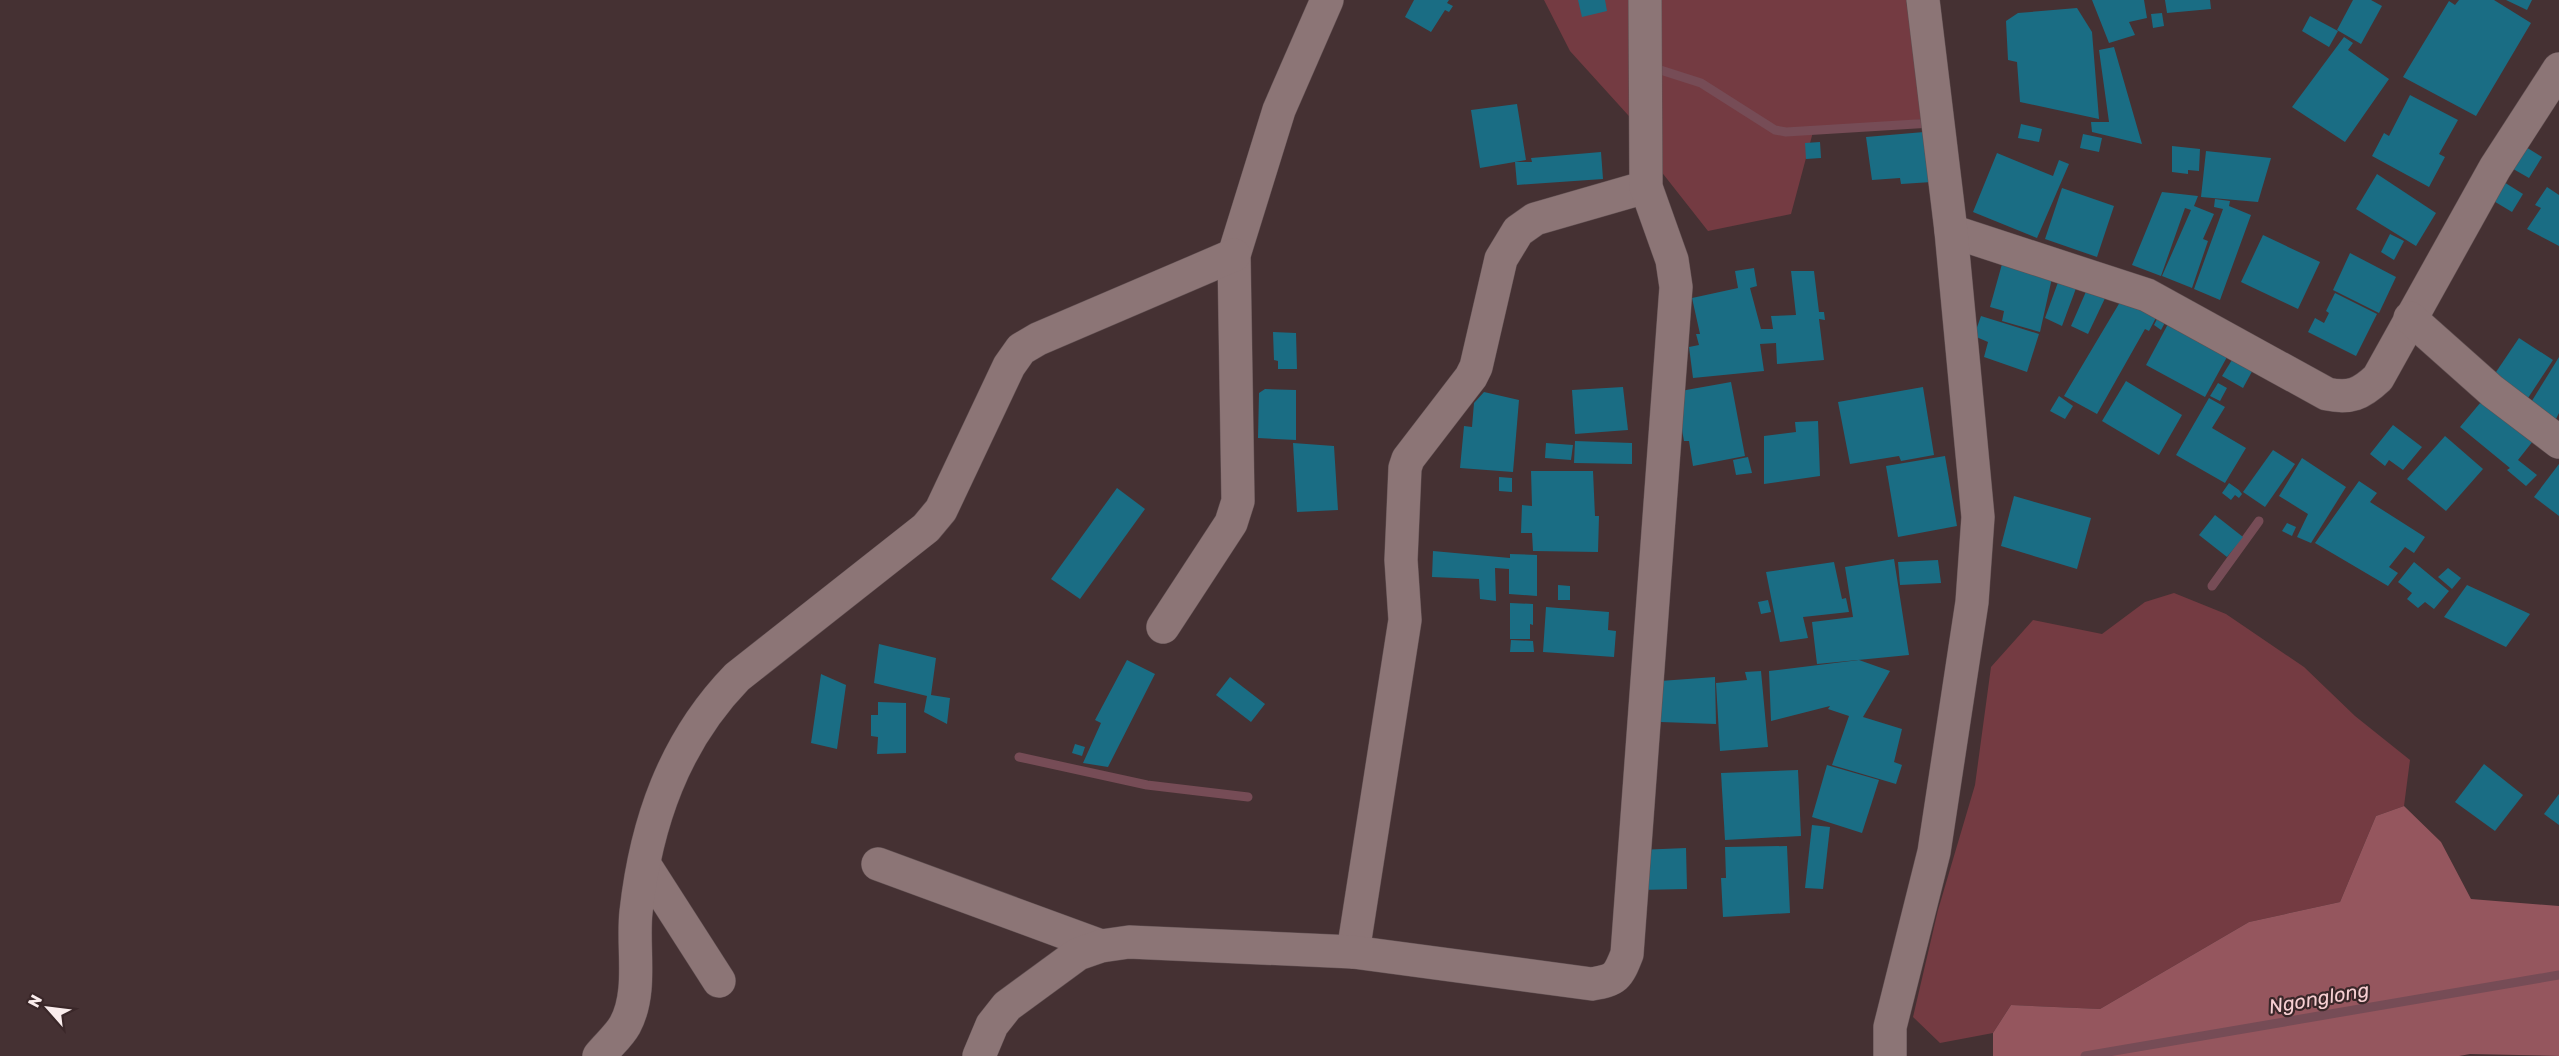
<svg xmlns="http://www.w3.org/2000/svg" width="2559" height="1056" font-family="Rubik,sans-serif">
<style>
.green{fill:#743b42}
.forest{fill:#95565e}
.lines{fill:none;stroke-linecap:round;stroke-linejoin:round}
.stream{stroke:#764c56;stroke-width:9}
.building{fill:#1a6d84}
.street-casing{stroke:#615052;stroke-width:34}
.street{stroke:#8c7576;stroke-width:33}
.labels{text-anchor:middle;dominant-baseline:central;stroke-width:4.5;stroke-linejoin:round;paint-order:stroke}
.water-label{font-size:20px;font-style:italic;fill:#f7cfd2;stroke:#3a2729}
</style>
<rect width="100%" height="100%" fill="#453133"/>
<g class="green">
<polygon points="1544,0 1906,0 1924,119 1813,132 1791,214 1708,231 1660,170 1647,136 1570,51"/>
<polygon points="2174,593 2226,614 2304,667 2355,716 2410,760 2404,806 2376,816 2340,902 2249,922 2100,1009 2011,1005 1993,1033 1940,1043 1913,1017 1938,910 1975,785 1991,667 2033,620 2102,634 2145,602"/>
</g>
<polygon class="forest" points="2404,806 2441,842 2471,899 2559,906 2559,1056 2470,1054 2459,1056 1993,1056 1993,1033 2011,1005 2100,1009 2249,922 2340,902 2376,816"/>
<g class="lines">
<g class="stream">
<polyline points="1651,67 1701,83 1775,130 1786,132 1932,123"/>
<polyline points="2212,586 2259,521"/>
<polyline points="1019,757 1147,785 1248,797"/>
<polyline points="2085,1056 2559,975"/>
</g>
</g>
<g class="building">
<polygon points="1414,0 1449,0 1447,3 1453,6 1449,12 1445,10 1431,32 1405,17"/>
<polygon points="1578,0 1605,0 1607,11 1582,17"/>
<polygon points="2092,0 2144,0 2147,18 2129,22 2135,35 2109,43"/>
<polygon points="2165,0 2210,0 2211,9 2167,13"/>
<polygon points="2353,0 2371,0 2382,6 2361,44 2337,30"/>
<polygon points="2459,0 2494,0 2531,23 2476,116 2403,77 2449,1 2455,5"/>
<polygon points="2506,0 2532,0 2527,10"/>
<polygon points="2077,8 2092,32 2099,119 2020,102 2017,62 2008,60 2006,21 2018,13"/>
<polygon points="2162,13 2164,26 2153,28 2151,14"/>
<polygon points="2310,16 2338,31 2329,47 2302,31"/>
<polygon points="2344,37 2353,43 2348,50 2389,79 2345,142 2292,107"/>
<polygon points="2114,47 2142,144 2092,132 2091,122 2109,122 2099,50"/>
<polygon points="2410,95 2458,120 2439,154 2445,157 2429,187 2372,156 2384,133 2389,136"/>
<polygon points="1517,104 1526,160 1480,168 1471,110"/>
<polygon points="2021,124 2042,129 2039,142 2018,138"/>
<polygon points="1924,132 1932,182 1901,184 1900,178 1872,180 1866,137"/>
<polygon points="2083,134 2102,138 2099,152 2080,148"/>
<polygon points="1820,142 1821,158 1806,159 1805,143"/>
<polygon points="2521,144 2542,157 2529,178 2508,166"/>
<polygon points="2172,146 2200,149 2199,171 2188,170 2188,174 2172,172"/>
<polygon points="2206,151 2271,158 2258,202 2201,197"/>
<polygon points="1601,152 1603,179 1517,185 1515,162 1532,162 1531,158"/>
<polygon points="1997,153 2053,176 2059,160 2069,164 2037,238 1973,212"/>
<polygon points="2377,174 2436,213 2416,246 2356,209"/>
<polygon points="2499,179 2523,194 2512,212 2487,197"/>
<polygon points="2547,187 2559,195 2559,246 2527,229 2541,208 2535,205"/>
<polygon points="2062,188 2114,206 2097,257 2045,239"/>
<polygon points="2162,192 2198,196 2194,206 2214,214 2203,239 2208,241 2192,288 2162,276 2191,210 2185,208 2161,276 2132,265"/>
<polygon points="2215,199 2230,201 2229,206 2251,215 2220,300 2194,289 2223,209 2214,207"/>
<polygon points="2390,234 2404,241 2394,260 2381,252"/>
<polygon points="2263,235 2320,262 2298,309 2241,282"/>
<polygon points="2350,253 2396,277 2379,313 2333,290"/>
<polygon points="2002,264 2052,278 2040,332 2002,321 2004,311 1990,307"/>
<polygon points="1754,268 1757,286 1750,288 1761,329 1773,329 1771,316 1796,315 1791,271 1814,271 1819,312 1824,312 1825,320 1819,319 1824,360 1777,364 1776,343 1760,344 1764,371 1693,378 1689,347 1699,345 1696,334 1700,334 1692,298 1738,288 1735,271"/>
<polygon points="2061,274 2078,283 2062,326 2045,318"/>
<polygon points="2088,287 2107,294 2088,334 2071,326"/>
<polygon points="2335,293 2377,314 2356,356 2308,332 2315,318 2324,323 2329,313 2326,311"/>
<polygon points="2123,297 2160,310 2149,331 2145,329 2097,414 2064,396"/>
<polygon points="2161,311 2169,315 2161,330 2154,325"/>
<polygon points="1981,316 2039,334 2027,372 1984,357 1988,342 1974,336"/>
<polygon points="2168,324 2227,357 2205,397 2146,365"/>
<polygon points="1273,332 1296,333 1297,369 1278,369 1278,361 1274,360"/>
<polygon points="2519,338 2553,360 2528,398 2494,375"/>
<polygon points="2235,355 2255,366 2243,388 2222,376"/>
<polygon points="2559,357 2559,413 2556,419 2530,404"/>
<polygon points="2126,381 2182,415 2159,455 2102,421"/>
<polygon points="1731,382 1745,456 1693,466 1689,441 1684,441 1675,392"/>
<polygon points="2218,383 2227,388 2220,401 2210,396"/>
<polygon points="1623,387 1628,430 1575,434 1572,390"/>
<polygon points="1923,387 1934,455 1901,461 1899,456 1850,464 1838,402"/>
<polygon points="1265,389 1296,390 1296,440 1258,438 1259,393"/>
<polygon points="1484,392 1519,400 1513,472 1460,468 1464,426 1472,427 1474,403"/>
<polygon points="2059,396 2073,406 2065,419 2050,411"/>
<polygon points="2486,396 2537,436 2518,460 2537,475 2526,486 2507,470 2510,468 2460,427"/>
<polygon points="2209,398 2225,407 2212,428 2246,448 2225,483 2176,455"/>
<polygon points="1818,421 1820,476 1764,484 1764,436 1796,432 1795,422"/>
<polygon points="2393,425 2422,447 2403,470 2389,460 2385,466 2370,454"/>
<polygon points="2445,436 2483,469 2446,511 2407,479"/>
<polygon points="1575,441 1632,443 1632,464 1574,463"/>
<polygon points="1293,443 1334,446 1338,510 1297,512"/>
<polygon points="1546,443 1573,445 1571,460 1545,458"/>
<polygon points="2273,450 2295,464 2265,507 2243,492"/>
<polygon points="1945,456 1957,526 1898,537 1886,466"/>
<polygon points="1748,457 1752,473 1736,475 1733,460"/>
<polygon points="2302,458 2346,487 2311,543 2297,537 2308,514 2279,496"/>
<polygon points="2559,464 2559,516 2534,497"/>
<polygon points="1531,471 1593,471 1595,516 1599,516 1598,552 1533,551 1532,533 1521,533 1522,505 1532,506"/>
<polygon points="1499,477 1512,478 1512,492 1499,491"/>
<polygon points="2359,481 2377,493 2370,502 2425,537 2414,553 2405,547 2389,567 2398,573 2388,586 2315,543"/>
<polygon points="2229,483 2239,490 2242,494 2239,498 2235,495 2231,500 2222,493"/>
<polygon points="1117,488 1145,509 1080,599 1051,579"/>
<polygon points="2014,496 2091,518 2077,569 2001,546"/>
<polygon points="2215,515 2243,537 2227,557 2199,535"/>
<polygon points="2287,523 2296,527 2292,536 2282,531"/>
<polygon points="1433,551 1510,558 1510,554 1537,555 1537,596 1509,594 1509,569 1495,568 1496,601 1480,599 1479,579 1432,577"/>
<polygon points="1894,559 1909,655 1817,664 1812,622 1853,617 1845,567"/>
<polygon points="1938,560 1941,583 1900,585 1898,562"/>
<polygon points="1834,562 1842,599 1846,598 1849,612 1803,617 1808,638 1780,642 1766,572"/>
<polygon points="2414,562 2449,591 2434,609 2425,602 2418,608 2407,599 2412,593 2398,582"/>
<polygon points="2448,568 2461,578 2452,589 2438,577"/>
<polygon points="1558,585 1570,586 1570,600 1558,600"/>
<polygon points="2467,585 2530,614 2506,647 2444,617"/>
<polygon points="1768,600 1771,612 1761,614 1758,602"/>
<polygon points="1510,603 1533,604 1533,625 1530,624 1530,639 1510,639"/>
<polygon points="1546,607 1609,612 1608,630 1616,631 1614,657 1543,652"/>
<polygon points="1511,640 1533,641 1534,652 1510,652"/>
<polygon points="879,644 936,658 931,695 950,698 947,724 924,712 927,696 874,683"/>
<polygon points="1127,660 1155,674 1108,767 1083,763 1101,723 1095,720"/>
<polygon points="1859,660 1890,671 1863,717 1902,729 1894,762 1902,765 1896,784 1832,765 1849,716 1828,709 1830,706 1771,721 1769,671"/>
<polygon points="1761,671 1768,747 1720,751 1716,683 1747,680 1745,672"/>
<polygon points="821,674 846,685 837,749 811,743"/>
<polygon points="1230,677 1265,704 1251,722 1216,695"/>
<polygon points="1715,677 1716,724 1661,722 1660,681"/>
<polygon points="878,702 906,703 906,753 877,754 878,737 871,736 871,715 878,715"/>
<polygon points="1075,744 1085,747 1082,756 1072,753"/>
<polygon points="2484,764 2523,795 2495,831 2455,802"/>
<polygon points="1827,765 1879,780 1862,833 1812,817"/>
<polygon points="1798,770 1801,836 1725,840 1721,773"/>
<polygon points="2559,794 2559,825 2544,814"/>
<polygon points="1812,825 1830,827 1823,889 1805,888"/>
<polygon points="1787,846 1790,913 1723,917 1721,878 1726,878 1725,847"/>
<polygon points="1686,848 1687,889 1639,890 1638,850"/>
</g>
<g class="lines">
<g class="street-casing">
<g id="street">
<path d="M 1951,231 L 2147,295 L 2327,394 C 2350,399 2361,394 2378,378 L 2495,168 L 2559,69"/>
<polyline points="2410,318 2492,391 2559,442"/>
<polyline points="1163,627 1231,523 1238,501 1234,255 1279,110 1327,0"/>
<polyline points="644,864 719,981"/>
<polyline points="878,864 1101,946"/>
<polyline points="1353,952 1405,620 1401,560 1405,468 1408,459 1471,377 1476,367 1501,259 1518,231 1535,219 1646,187"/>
<path d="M 599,1056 C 607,1046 619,1036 625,1025 C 643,992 632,947 636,912 C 646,823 674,742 737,677 L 926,528 L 941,510 L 1009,366 L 1021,349 L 1038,339 L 1234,255"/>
<path d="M 979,1056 L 992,1025 L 1007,1006 L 1078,954 L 1101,946 L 1129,942 L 1353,952 L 1592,984 C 1616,980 1618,977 1627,954 L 1676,287 L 1672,260 L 1646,187 L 1645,0"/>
<polyline points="1890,1056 1890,1027 1934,852 1972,602 1978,517 1951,231 1923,0"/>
</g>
</g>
<use href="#street" class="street"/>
</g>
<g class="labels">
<g class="water-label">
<text transform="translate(2319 998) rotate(-10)">Ngonglong</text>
</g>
</g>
<g transform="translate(48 1008) rotate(298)" stroke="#3a2729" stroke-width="4.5" paint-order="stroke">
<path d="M0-4.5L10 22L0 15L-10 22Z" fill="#faeded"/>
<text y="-9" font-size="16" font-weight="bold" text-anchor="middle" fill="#faeded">N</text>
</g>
</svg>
